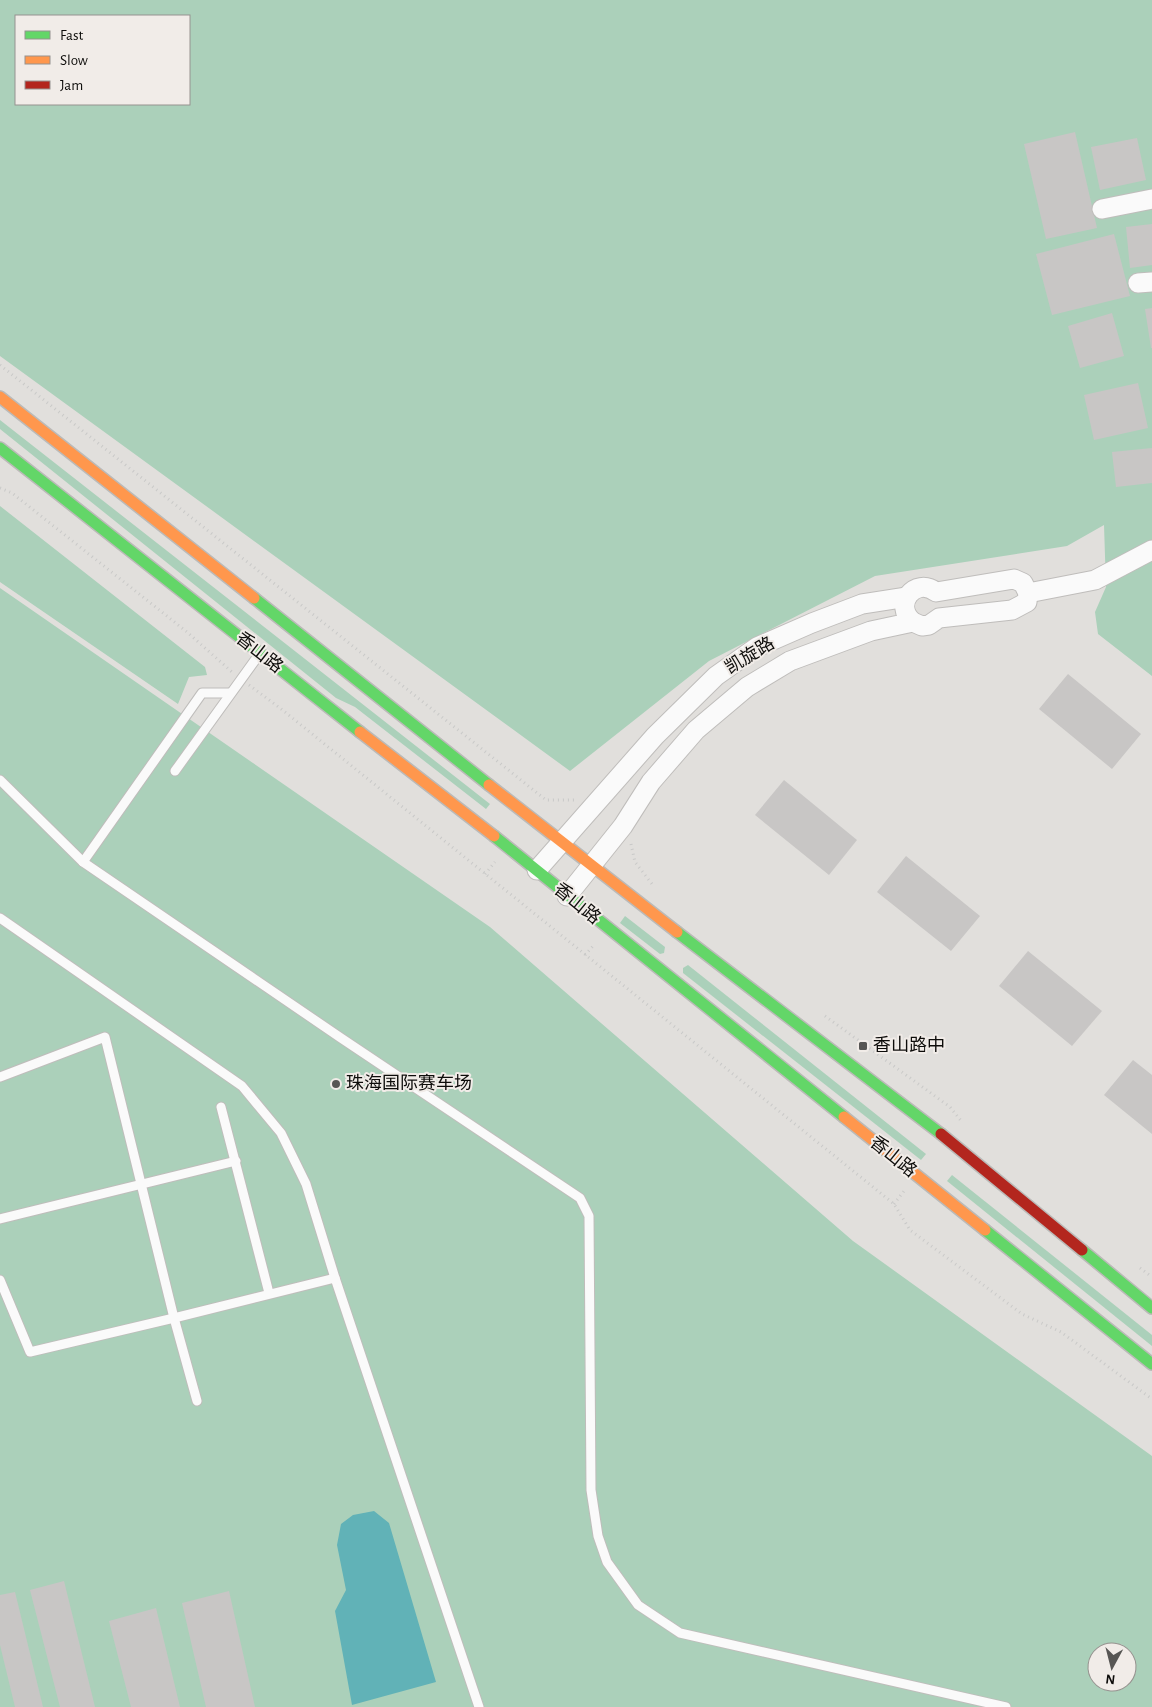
<svg xmlns="http://www.w3.org/2000/svg" width="1152" height="1707" font-family="'Alegreya Sans','Noto Sans SC',sans-serif">
<style>
.green{fill:#abd0ba;fill-rule:evenodd}
.water{fill:#61b2b7}
.building{fill:#c8c6c5}
.lines{fill:none;stroke-linecap:round;stroke-linejoin:round}
.lane-casing{stroke:#bfbdbb;stroke-width:11}
.street-casing{stroke:#bfbdbb;stroke-width:21}
.fast-casing{stroke:#bbbab8;stroke-width:14}
.slow-casing{stroke:#bbbab8;stroke-width:14}
.jam-casing{stroke:#bbbab8;stroke-width:14}
.path{stroke:#c9c9c8;stroke-width:3;stroke-dasharray:1 4;stroke-linecap:butt}
.lane{stroke:#fafafa;stroke-width:9}
.street{stroke:#fafafa;stroke-width:19}
.fast{stroke:#63d668;stroke-width:11}
.slow{stroke:#ff974d;stroke-width:11}
.jam{stroke:#b3261e;stroke-width:11}
.poi-dot{fill:#575654;stroke:#f1ece8;stroke-width:2}
.labels{text-anchor:middle;dominant-baseline:central;stroke-width:4;stroke-linejoin:round;paint-order:stroke}
.street-label{font-size:18px;fill:#0d0c0a;stroke:#f1ece8}
.poi-label{font-size:18px;fill:#0d0c0a;stroke:#f1ece8;text-anchor:start}
</style>
<rect width="100%" height="100%" fill="#e1dfdc"/>
<g class="green">
<path d="M 0,0 L 1152,0 L 1152,676 L 1098,634 L 1095,612 L 1106,587 L 1104,525 L 1067,546 L 875,576 L 709,661 L 570,771 L 0,356 ZM 16,16 L 189,16 L 189,104 L 16,104 Z"/>
<polygon points="0,420 490,804 486,809 355,707 336,698 0,429"/>
<polygon points="0,506 205,667 207,675 189,677 178,704 0,582"/>
<path d="M 0,588 L 490,927 L 853,1241 L 1152,1456 L 1152,1707 L 0,1707 ZM 1097,1652 L 1127,1652 L 1127,1682 L 1097,1682 Z"/>
<polygon points="625,916 665,947 664,953 660,954 620,923"/>
<polygon points="688,965 926,1154 921,1160 683,973 683,968"/>
<polygon points="952,1175 1152,1335 1152,1346 947,1181"/>
</g>
<polygon class="water" points="374,1511 389,1523 436,1682 352,1705 335,1611 346,1590 337,1545 341,1524 353,1515"/>
<g class="building">
<polygon points="1075,132 1097,228 1046,239 1024,144"/>
<polygon points="1137,138 1146,180 1100,190 1091,147"/>
<polygon points="1152,224 1152,265 1130,268 1126,227"/>
<polygon points="1114,234 1130,296 1052,315 1036,254"/>
<polygon points="1152,308 1152,348 1151,348 1145,309"/>
<polygon points="1112,313 1124,356 1080,368 1068,326"/>
<polygon points="1138,383 1148,428 1094,440 1084,395"/>
<polygon points="1152,448 1152,483 1116,487 1112,452"/>
<polygon points="1068,674 1141,734 1112,769 1039,709"/>
<polygon points="784,780 857,840 829,875 755,815"/>
<polygon points="906,856 980,916 951,951 877,892"/>
<polygon points="1028,951 1102,1011 1072,1046 999,986"/>
<polygon points="1133,1060 1152,1075 1152,1134 1104,1095"/>
<polygon points="64,1581 95,1707 60,1707 30,1590"/>
<polygon points="229,1591 255,1707 206,1707 182,1603"/>
<polygon points="15,1592 43,1707 15,1707 0,1645 0,1595"/>
<polygon points="156,1608 180,1707 131,1707 109,1621"/>
</g>
<g class="lines">
<g class="lane-casing">
<g id="lane">
<polyline points="175,771 258,656"/>
<polyline points="0,780 83,862 341,1038 580,1198 589,1216 591,1490 598,1536 607,1562 638,1605 680,1633 1006,1707"/>
<polyline points="83,862 202,693 230,693"/>
<polyline points="0,918 242,1086 281,1133 306,1184 335,1278 479,1707"/>
<polyline points="0,1077 105,1037 174,1318 197,1401"/>
<polyline points="221,1107 269,1293"/>
<polyline points="0,1219 236,1161"/>
<polyline points="0,1280 30,1352 174,1318 335,1278"/>
</g>
</g>
<g class="street-casing">
<g id="street">
<polyline points="1102,209 1152,199"/>
<polyline points="1138,283 1152,282"/>
<polyline points="1028,593 1095,580 1152,550"/>
<polyline points="537,870 655,736 716,676 757,647 812,623 862,604 907,597"/>
<path d="M 567,896 L 623,826 L 651,782 L 696,730 L 747,687 L 790,661 L 871,631 L 913,622 L 922,626 L 929,625 L 939,618 L 1012,610 L 1027,602 L 1028,593 L 1023,583 L 1014,579 L 936,592 C 915,576 892,605 913,622"/>
</g>
</g>
<g class="fast-casing">
<g id="fast">
<polyline points="0,448 360,732"/>
<polyline points="254,598 489,785"/>
<polyline points="494,836 844,1117"/>
<polyline points="677,932 941,1134"/>
<polyline points="985,1230 1152,1364"/>
<polyline points="1082,1250 1152,1308"/>
</g>
</g>
<g class="slow-casing">
<g id="slow">
<polyline points="0,397 254,598"/>
<polyline points="360,732 494,836"/>
<polyline points="489,785 677,932"/>
<polyline points="844,1117 985,1230"/>
</g>
</g>
<g class="jam-casing">
<polyline id="jam" points="941,1134 1082,1250"/>
</g>
<g class="path">
<polyline points="0,365 546,800 577,800"/>
<polyline points="0,488 12,493 187,632 232,672"/>
<polyline points="249,685 280,708 894,1204 910,1230 1022,1314 1061,1332 1152,1399"/>
<polyline points="631,844 635,862 652,884"/>
<polyline points="485,874 495,862"/>
<polyline points="585,955 595,944"/>
<polyline points="825,1016 950,1107 962,1122"/>
<polyline points="894,1204 904,1191"/>
<polyline points="1140,1268 1152,1277"/>
</g>
<use href="#lane" class="lane"/>
<use href="#street" class="street"/>
<use href="#fast" class="fast"/>
<use href="#slow" class="slow"/>
<use href="#jam" class="jam"/>
</g>
<g class="poi-dot">
<rect x="858" y="1041" width="10" height="10" rx="2.5"/>
<circle cx="336" cy="1084" r="5"/>
</g>
<g class="labels">
<g class="street-label">
<text transform="translate(259 653) rotate(38)">香山路</text>
<text transform="translate(750 656) rotate(-31)">凯旋路</text>
<text transform="translate(577 904) rotate(39)">香山路</text>
<text transform="translate(893 1157) rotate(39)">香山路</text>
</g>
<g class="poi-label">
<text x="873" y="1046">香山路中</text>
<text x="346" y="1084">珠海国际赛车场</text>
</g>
</g>
<rect x="15" y="15" width="175" height="90" fill="#f1ece8" stroke="#96928f"/>
<rect x="25" y="31" width="25" height="8" fill="#63d668" stroke="#96928f"/>
<text x="60" y="40" font-size="15" fill="#0d0c0a">Fast</text>
<rect x="25" y="56" width="25" height="8" fill="#ff974d" stroke="#96928f"/>
<text x="60" y="65" font-size="15" fill="#0d0c0a">Slow</text>
<rect x="25" y="81" width="25" height="8" fill="#b3261e" stroke="#96928f"/>
<text x="60" y="90" font-size="15" fill="#0d0c0a">Jam</text>
<g transform="translate(1112 1667) rotate(187)"><circle r="24" fill="#f1ece8" stroke="#96928f"/>
<path d="M0-4L9 19L0 12L-9 19Z" fill="#575654"/>
<text y="-8" font-size="14" font-weight="bold" text-anchor="middle" fill="#0d0c0a">N</text>
</g>
</svg>
